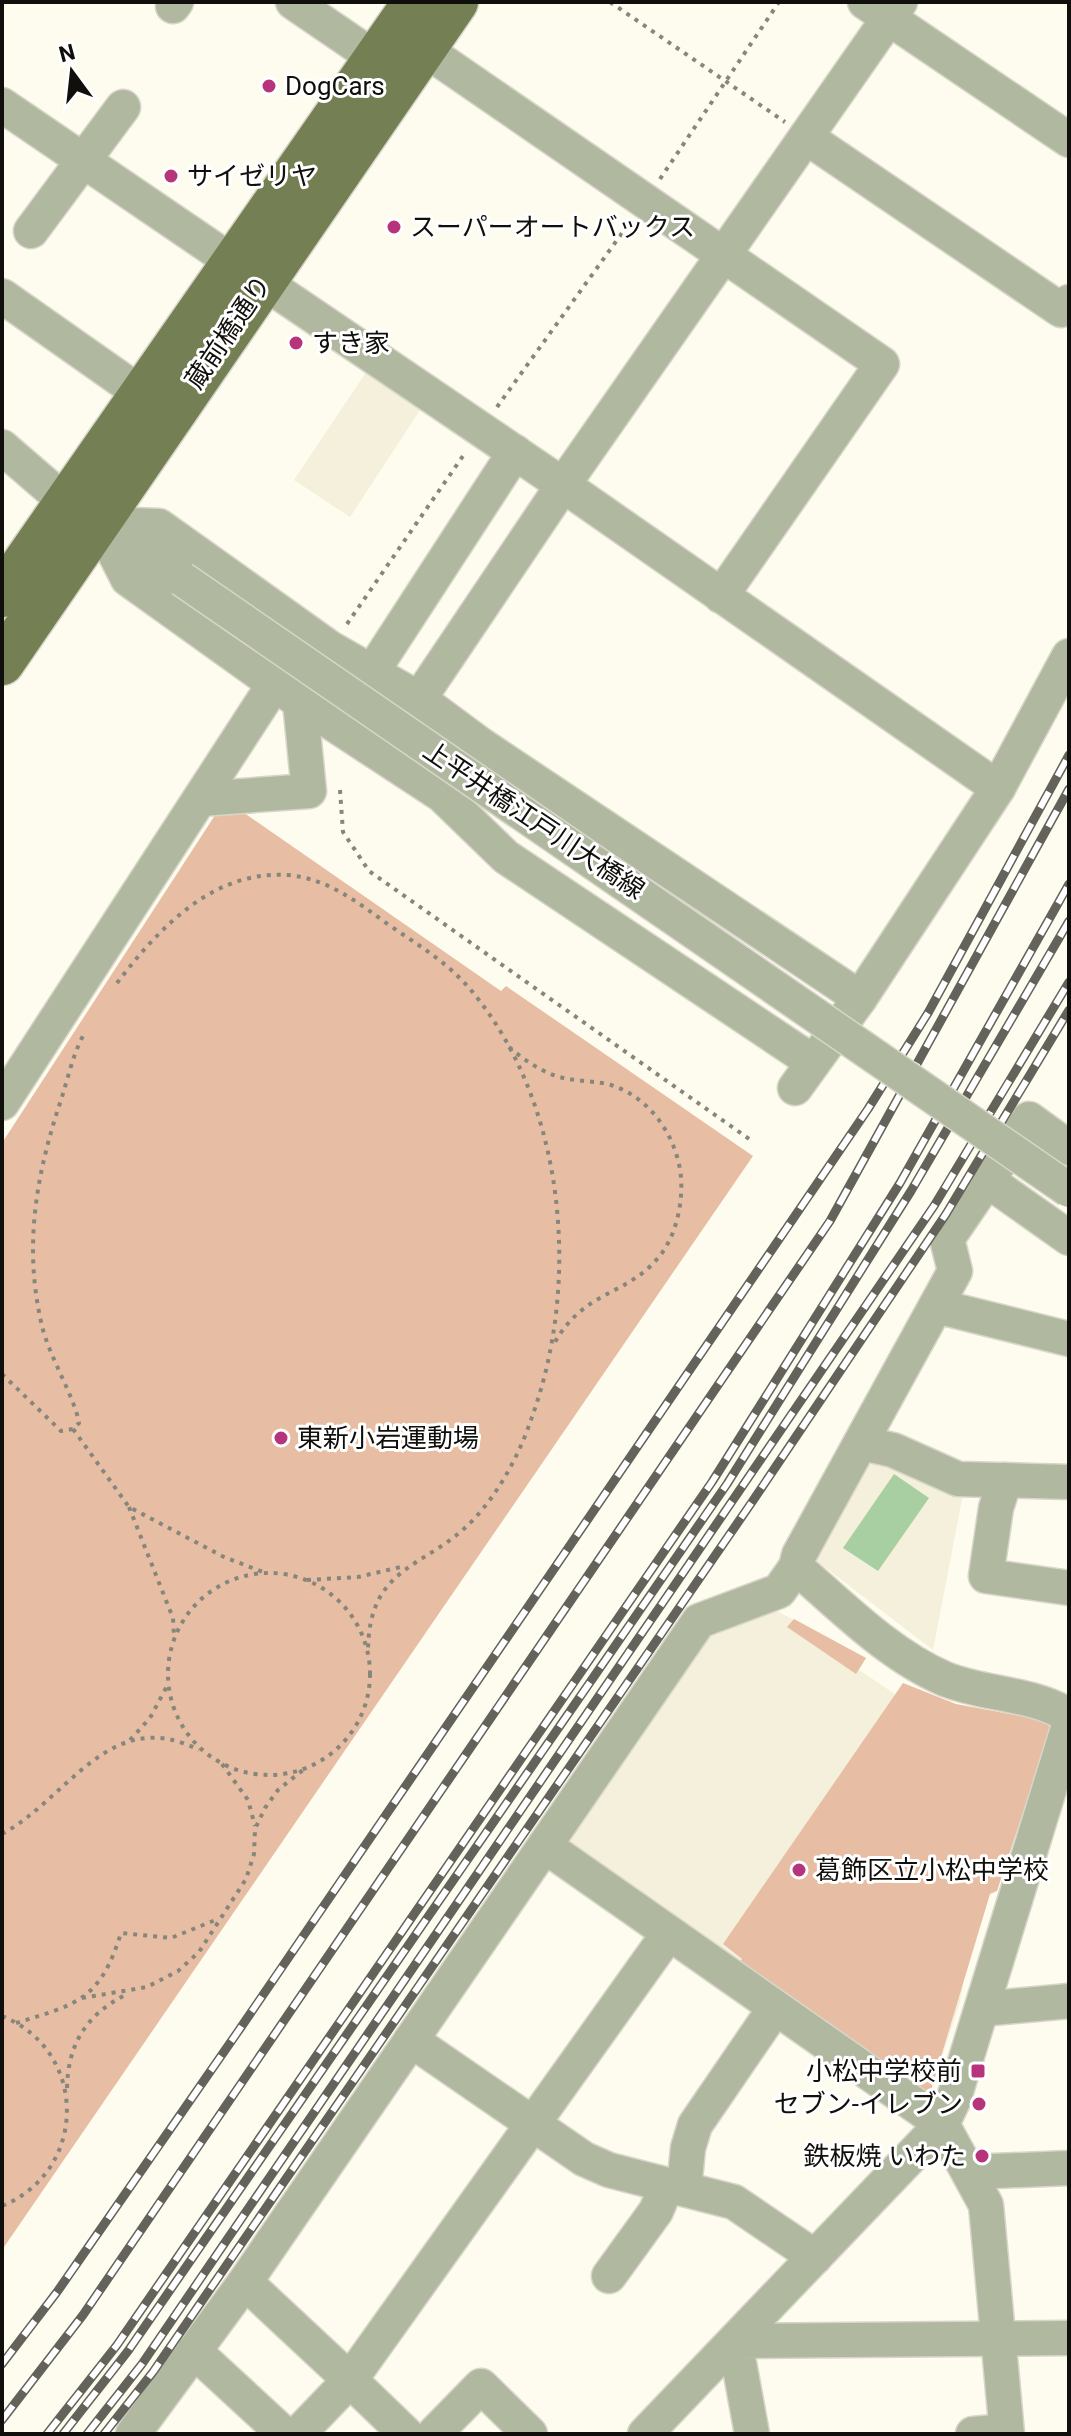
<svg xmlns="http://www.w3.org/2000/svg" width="1071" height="2436" font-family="Roboto,'Noto Sans JP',sans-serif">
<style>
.built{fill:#f4f0db}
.green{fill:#e7bea3}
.water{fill:#a8cfa1}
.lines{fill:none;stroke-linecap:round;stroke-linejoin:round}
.minor-casing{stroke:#d8d6ca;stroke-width:37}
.major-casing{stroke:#d8d6ca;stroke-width:47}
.path{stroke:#87867d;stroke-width:4;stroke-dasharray:4 6;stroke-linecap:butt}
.minor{stroke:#b1b8a0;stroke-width:34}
.major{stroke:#747f53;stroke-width:44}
.rail-casing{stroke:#63625b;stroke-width:9}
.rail{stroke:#fff;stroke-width:6;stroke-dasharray:18;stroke-linecap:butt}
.minor-bridge-casing{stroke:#d8d6ca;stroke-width:37;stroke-linecap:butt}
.minor-bridge{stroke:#b1b8a0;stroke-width:34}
.poi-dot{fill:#b6347c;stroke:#fff;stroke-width:3}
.labels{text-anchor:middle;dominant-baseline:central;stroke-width:6;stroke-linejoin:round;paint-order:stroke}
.poi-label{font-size:26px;fill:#100f0b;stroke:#fff;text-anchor:start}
.street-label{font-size:26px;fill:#100f0b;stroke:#fff}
</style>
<rect width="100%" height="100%" fill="#fefcee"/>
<g class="built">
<polygon points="367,371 422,407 350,517 294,480"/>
<polygon points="868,1448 965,1484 933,1650 817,1561 816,1545"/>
<polygon points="771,1608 866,1658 859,1670 895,1694 964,1978 960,2002 931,2090 567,1847 566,1838 707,1635"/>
</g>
<g class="green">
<polygon points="221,806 237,808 501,991 506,986 753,1156 2,2250 2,1143"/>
<polygon points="794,1619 866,1658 856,1674 787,1627"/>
<polygon points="903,1683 956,1704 1047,1721 1051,1728 997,1891 990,1894 931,2090 925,2092 739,1964 742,1959 723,1944"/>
</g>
<polygon class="water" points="894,1474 929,1498 878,1571 843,1548"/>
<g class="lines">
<g class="minor-casing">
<g id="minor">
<polyline points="293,2 375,58"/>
<polyline points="865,2 1069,140"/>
<polyline points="900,2 563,485 998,788"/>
<polyline points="173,6 176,2"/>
<polyline points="424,49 882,364 721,596"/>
<polyline points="2,105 234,263"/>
<polyline points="806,137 1061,310 1069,302"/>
<polyline points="31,231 123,107"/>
<polyline points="262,281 563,485 419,699"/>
<polyline points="2,296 143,395"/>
<polyline points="2,447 68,504 182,579"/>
<polyline points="372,672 515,452"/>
<polyline points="201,799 309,791 300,702"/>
<polyline points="813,1062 506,857 442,795 300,702 128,579 100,524 159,526 330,648 419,699 481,745 860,998"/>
<polyline points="795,1088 860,998 998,788 1069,656"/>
<polyline points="2,1103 275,683"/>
<polyline points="987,1180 1069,1238"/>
<polyline points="936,1306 1069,1339"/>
<polyline points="861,1443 893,1450 958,1479 1069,1482"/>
<polyline points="1005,1480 996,1508 986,1576 1069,1588"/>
<polyline points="796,1567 799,1555 955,1271 947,1239 1029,1119 1069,1148"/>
<polyline points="545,1846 942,2124 986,2205 1007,2434"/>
<polyline points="982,2009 1069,2001"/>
<polyline points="411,2040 584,2159 609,2170 734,2202 815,2257"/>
<polyline points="970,2172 1069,2168"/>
<polyline points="684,2189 688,2148 695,2125 775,2008"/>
<polyline points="609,2276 656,2211 667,2185"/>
<polyline points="245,2282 350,2380 669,1933"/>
<polyline points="194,2351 284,2434"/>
<path d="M 133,2434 L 245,2282 L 699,1621 L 779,1591 L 796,1567 C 841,1606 889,1655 945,1679 C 984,1695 1035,1693 1069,1716"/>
<polyline points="298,2434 350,2380 406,2434"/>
<polyline points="434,2434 481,2386 530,2434"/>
<polyline points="645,2434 942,2124 953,2101 1069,1725"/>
<polyline points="752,2434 735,2341 1069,2338"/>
<polyline points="973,2434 1006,2431"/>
</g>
</g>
<g class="major-casing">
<g id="major">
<polyline points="2,595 415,2"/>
<polyline points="2,663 456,2"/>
</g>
</g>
<g class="path">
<polyline points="610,2 785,122"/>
<polyline points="660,179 779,2"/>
<polyline points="497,407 630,222"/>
<polyline points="347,624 465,453"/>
<polyline points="340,790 343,832 369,871 752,1141"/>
<path d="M 117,983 C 159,928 213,870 288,875 C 329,879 357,902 389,925 C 418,945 447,962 470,989 C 565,1101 581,1279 533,1414 C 521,1451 501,1490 474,1519 C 426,1570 368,1563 368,1653"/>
<path d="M 509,1047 C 523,1059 539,1070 556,1076 C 574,1082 593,1080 611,1085 C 651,1098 677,1137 681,1177 C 683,1204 676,1237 658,1258 C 626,1296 585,1290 555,1342"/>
<path d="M 2,1374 L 61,1431 L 73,1429 L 79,1423 C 75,1398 49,1356 42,1326 C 24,1250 35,1181 58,1109 C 67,1084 71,1058 84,1034"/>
<polyline points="73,1429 129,1507 224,1557 263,1572"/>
<polyline points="129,1507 173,1618 174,1636"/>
<circle cx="269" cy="1674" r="101"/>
<polyline points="307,1580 358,1577 405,1566"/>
<polyline points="130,1740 150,1718 167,1686"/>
<polyline points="222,1764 248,1800 255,1826"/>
<path d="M 2,1834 C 68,1799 110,1704 199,1750"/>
<polyline points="82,1998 147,1987 178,1971 199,1952 246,1879 254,1854 255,1829 265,1808 278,1790 303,1770"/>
<path d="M 2,2016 C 89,2051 88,2171 2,2206"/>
<path d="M 16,2023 C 78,2004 100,2000 121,1933 L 171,1938 L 218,1919"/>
<path d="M 67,2088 C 68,2043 87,2014 127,1994"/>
</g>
<use href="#minor" class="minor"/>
<use href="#major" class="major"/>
<g class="rail-casing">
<g id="rail">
<polyline points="2,2364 57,2292 237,2033 868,1109 928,1013 1069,755"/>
<polyline points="2,2420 83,2315 830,1221 1069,789"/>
<polyline points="47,2434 117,2345 712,1482 900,1183 1069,884"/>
<polyline points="63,2434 128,2351 727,1484 911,1191 1069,921"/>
<polyline points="87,2434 142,2364 934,1206 1069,982"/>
<polyline points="104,2434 153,2372 752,1502 946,1214 1069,1010"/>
</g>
</g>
<use href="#rail" class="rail"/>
<g class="minor-bridge-casing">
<polyline id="minor-bridge" points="182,579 1069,1190"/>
</g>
<use href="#minor-bridge" class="minor-bridge"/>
</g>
<g class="poi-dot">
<circle cx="269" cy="86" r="8"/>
<circle cx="171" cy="176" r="8"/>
<circle cx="394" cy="227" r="8"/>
<circle cx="296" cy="343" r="8"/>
<circle cx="281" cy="1438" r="8"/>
<circle cx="799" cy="1870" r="8"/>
<rect x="970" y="2063" width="16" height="16" rx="4"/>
<circle cx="979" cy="2104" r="8"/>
<circle cx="982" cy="2156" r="8"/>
</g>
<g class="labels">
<g class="poi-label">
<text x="285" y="86">DogCars</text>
<text x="187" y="176">サイゼリヤ</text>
<text x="410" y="227">スーパーオートバックス</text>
<text x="312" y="343">すき家</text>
<text x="297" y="1438">東新小岩運動場</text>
<text x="815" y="1870">葛飾区立小松中学校</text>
<text x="962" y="2071" text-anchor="end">小松中学校前</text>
<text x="963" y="2104" text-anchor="end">セブン-イレブン</text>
<text x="966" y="2156" text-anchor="end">鉄板焼 いわた</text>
</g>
<g class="street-label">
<text transform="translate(228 332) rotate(-56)">蔵前橋通り</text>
<text transform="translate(534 820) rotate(34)">上平井橋江戸川大橋線</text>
</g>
</g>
<rect width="1071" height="2436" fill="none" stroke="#100f0b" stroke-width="8"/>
<g transform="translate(72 72) rotate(345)" stroke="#ffffff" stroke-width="6" paint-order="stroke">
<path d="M0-6L14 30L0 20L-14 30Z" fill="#100f0b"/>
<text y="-12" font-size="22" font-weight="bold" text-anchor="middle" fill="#100f0b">N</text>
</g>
</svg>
